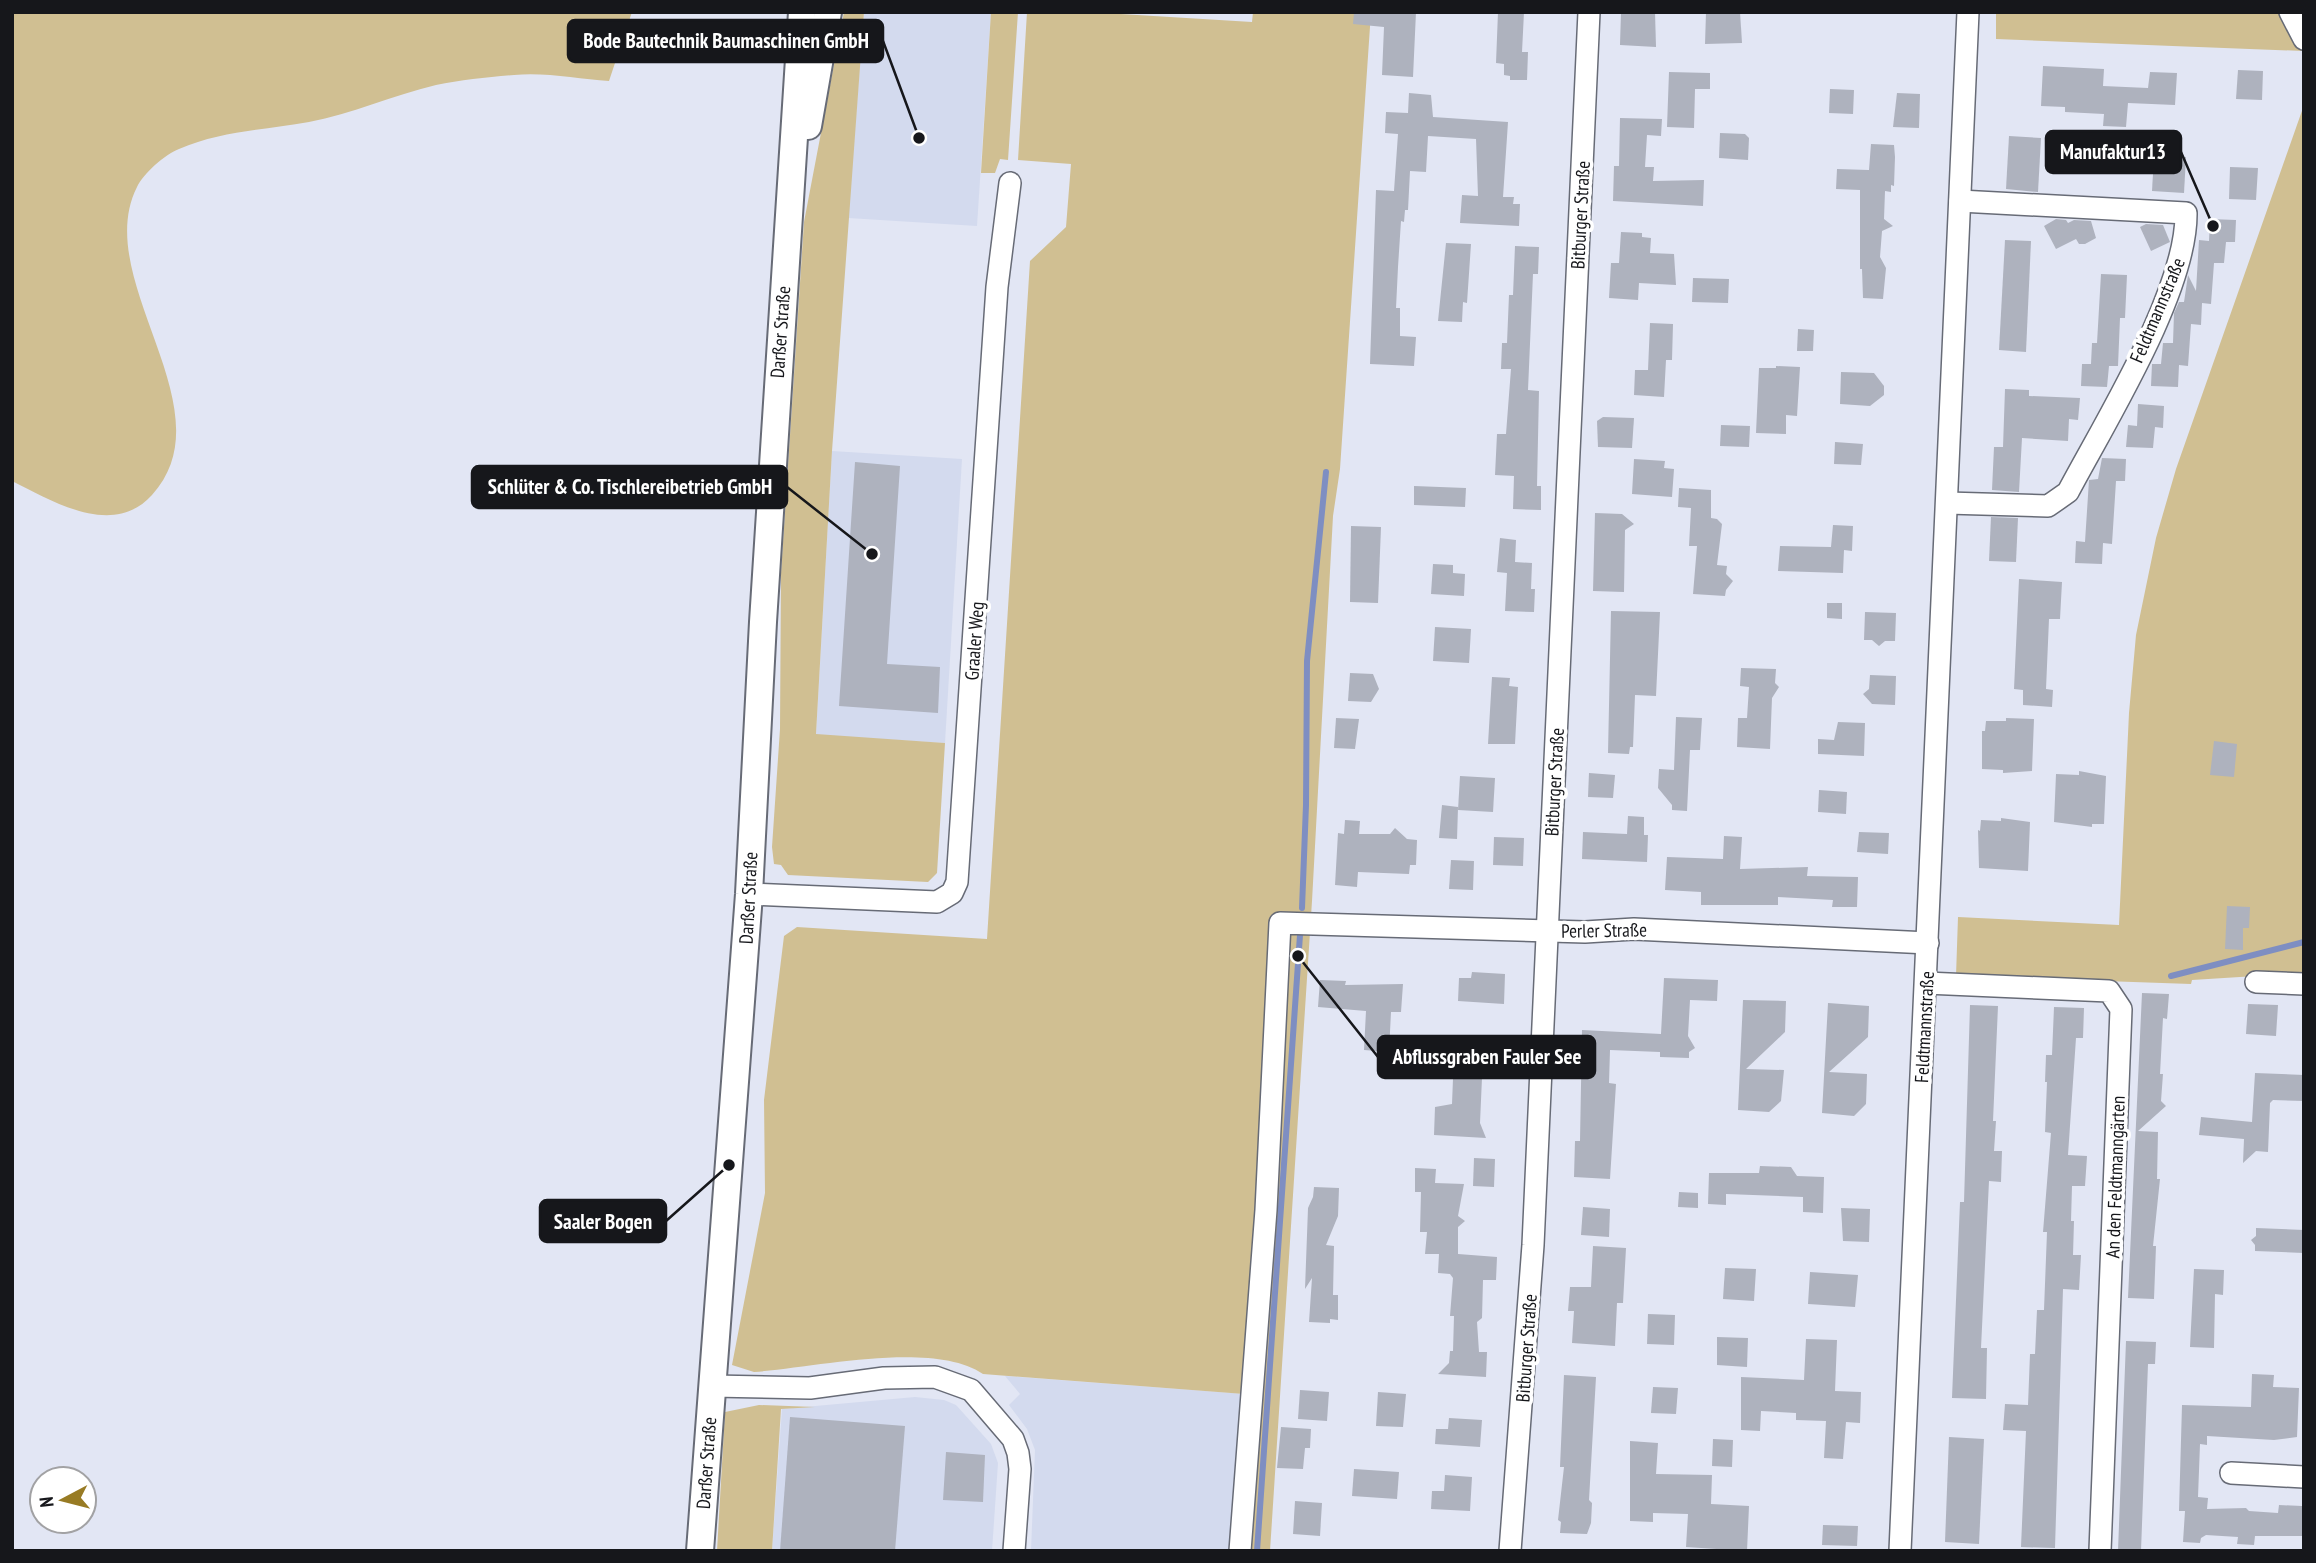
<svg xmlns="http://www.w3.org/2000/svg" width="2316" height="1563" font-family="'PT Sans Narrow',sans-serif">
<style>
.built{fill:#d3daee}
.green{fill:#d0bf92}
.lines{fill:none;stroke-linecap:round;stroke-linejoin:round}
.stream{stroke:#7e8ec2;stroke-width:6}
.building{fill:#aeb2be}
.minor-casing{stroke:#676b76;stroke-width:24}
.major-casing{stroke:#676b76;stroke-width:30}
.minor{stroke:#fff;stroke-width:21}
.major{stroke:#fff;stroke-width:26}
.labels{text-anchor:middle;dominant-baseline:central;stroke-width:7;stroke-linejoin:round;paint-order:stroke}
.street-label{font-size:19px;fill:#16171b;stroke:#fff}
.leader{fill:none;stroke:#16171b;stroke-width:2.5}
.callout-dot{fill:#16171b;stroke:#fff;stroke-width:2.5}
.callout{fill:#16171b;stroke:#16171b;stroke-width:2.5}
.callout-label{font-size:21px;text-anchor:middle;font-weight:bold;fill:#fff}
</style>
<rect width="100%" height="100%" fill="#e2e6f4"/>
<g class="built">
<polygon points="864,12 991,12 977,226 848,218"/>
<polygon points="832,451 962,459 945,743 816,735"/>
<polygon points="1005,1376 1245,1394 1233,1551 1031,1551 1035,1450 1027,1429 1009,1405 1020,1394"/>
<polygon points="915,1397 944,1400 956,1405 991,1444 998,1463 992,1551 772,1551 782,1409"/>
</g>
<g class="green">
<path d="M 12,12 L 632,12 L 609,81 C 579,79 545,72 514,75 C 489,77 461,80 436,85 C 393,95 352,114 309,122 C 265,130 221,131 179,149 C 164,155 144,173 137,187 C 90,280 230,409 152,495 C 113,538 54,502 12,481 Z"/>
<polygon points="844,12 864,12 832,451 816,734 945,743 937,873 928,882 788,875 781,865 774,864 772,847 780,729 781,573 804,222"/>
<polygon points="991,12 1018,12 1008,160 1000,159 995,173 981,173"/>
<path d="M 1027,12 L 1088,12 L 1252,22 L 1253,12 L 1371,12 L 1340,469 L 1333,516 L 1312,901 L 1270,1551 L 1233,1551 L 1244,1394 L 983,1374 C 932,1340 815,1368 754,1372 L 732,1365 L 765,1193 L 764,1100 L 784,936 L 797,927 L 987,939 L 1030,261 L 1066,227 L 1071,164 L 1018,160 Z"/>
<polygon points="1996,12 2304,12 2304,51 1996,39"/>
<polygon points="2304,105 2304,973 2192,980 2191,984 1956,976 1958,917 2119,925 2129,713 2136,635 2156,538 2176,469"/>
<polygon points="759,1405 815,1407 781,1409 772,1551 717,1551 725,1412"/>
</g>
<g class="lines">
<g class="stream">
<polyline points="1302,908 1306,805 1307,661 1326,472"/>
<polyline points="2171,976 2304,942"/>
<polyline points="1257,1551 1300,935"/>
</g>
</g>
<g class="building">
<polygon points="1354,12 1416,12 1413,77 1382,75 1384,27 1353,24"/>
<polygon points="1498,12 1524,12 1522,52 1528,52 1527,80 1510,80 1510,76 1504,75 1504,64 1496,63"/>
<polygon points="1621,12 1655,12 1656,47 1620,45"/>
<polygon points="1706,12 1740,12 1742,43 1705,44"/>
<polygon points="2043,66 2104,69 2103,86 2148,88 2150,72 2177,73 2175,105 2128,103 2126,127 2103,126 2104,114 2065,112 2065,107 2041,106"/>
<polygon points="2238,70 2263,71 2262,100 2236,99"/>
<polygon points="1669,72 1710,73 1710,89 1695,89 1694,128 1667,127"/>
<polygon points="1830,89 1854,90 1853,114 1829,113"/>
<polygon points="1409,93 1431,95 1433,117 1508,122 1503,197 1514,197 1513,204 1520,204 1519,226 1460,223 1462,195 1478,196 1476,139 1428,136 1426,172 1410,171 1408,210 1405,210 1404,222 1401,221 1398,267 1396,308 1400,308 1400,336 1416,337 1414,366 1370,364 1376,190 1394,191 1398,134 1385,133 1386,112 1408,113"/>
<polygon points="1897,93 1920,94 1919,128 1893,127"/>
<polygon points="1620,118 1662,119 1661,136 1647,135 1645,167 1654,167 1653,181 1704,180 1703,206 1613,201 1614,166 1619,166"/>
<polygon points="1720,133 1745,134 1749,138 1748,160 1719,158"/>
<polygon points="2009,136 2041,138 2038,192 2006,189"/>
<polygon points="1871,144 1894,145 1895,157 1894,186 1891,185 1891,192 1885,191 1884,219 1893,226 1882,231 1880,257 1886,268 1883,299 1863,298 1862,269 1860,269 1860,190 1836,189 1837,169 1869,170"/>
<polygon points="2154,156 2186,157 2184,193 2152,191"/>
<polygon points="2230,167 2258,168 2256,200 2229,199"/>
<polygon points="2056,219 2066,220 2068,223 2074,220 2091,221 2096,238 2085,244 2079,244 2076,239 2056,249 2044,226"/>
<polygon points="2210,219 2236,220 2235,242 2226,242 2224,263 2214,263 2211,304 2202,303 2201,325 2191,324 2188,366 2179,365 2178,387 2151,386 2152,364 2161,364 2163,343 2173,343 2174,313 2179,302 2184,302 2188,275 2196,291 2199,240 2209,241"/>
<polygon points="2146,224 2163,225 2170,242 2151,251 2140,227"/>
<polygon points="1621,232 1642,233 1642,237 1651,238 1650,253 1674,254 1676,285 1639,283 1638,300 1609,298 1611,263 1619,263"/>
<polygon points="2005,240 2031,241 2026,352 1999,350"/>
<polygon points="1446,243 1471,244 1467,303 1463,302 1462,322 1438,321"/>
<polygon points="1515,246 1539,247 1538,274 1533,274 1528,390 1539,391 1537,486 1541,486 1541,510 1513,509 1514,476 1495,475 1497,434 1506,434 1511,369 1501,369 1502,343 1507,343 1509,295 1513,295"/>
<polygon points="2101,274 2127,275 2125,318 2120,318 2118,366 2109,366 2107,387 2081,386 2082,364 2091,364 2092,343 2097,343"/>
<polygon points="1693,278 1729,279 1728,303 1692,302"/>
<polygon points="1650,323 1673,324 1672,360 1666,360 1664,397 1634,395 1635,370 1648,370"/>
<polygon points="1798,329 1814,330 1813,351 1797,351"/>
<polygon points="1776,366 1800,367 1797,416 1786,415 1786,434 1756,433 1759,368 1776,368"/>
<polygon points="1841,372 1874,373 1884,386 1884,395 1870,406 1840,404"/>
<polygon points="2005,389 2029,390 2029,396 2080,398 2078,420 2069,419 2068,441 2022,438 2019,492 1992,490 1994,447 2003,447"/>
<polygon points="2138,404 2164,406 2163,428 2155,427 2153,448 2126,447 2128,425 2137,426"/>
<polygon points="1603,417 1634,418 1632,448 1598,447 1597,421"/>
<polygon points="1721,425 1750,426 1749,447 1720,446"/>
<polygon points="1835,442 1863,444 1861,465 1834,464"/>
<polygon points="2102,458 2126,459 2125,481 2116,481 2112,544 2103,543 2102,564 2075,563 2076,541 2085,542 2089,480 2098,479"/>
<polygon points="1634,459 1665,461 1664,468 1674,469 1672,497 1632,494"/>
<polygon points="855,462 900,466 887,664 940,667 938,713 839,706"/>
<polygon points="1414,486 1466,488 1465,507 1414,505"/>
<polygon points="1679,488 1711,490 1711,518 1717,519 1722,524 1717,565 1727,566 1726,574 1733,581 1726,590 1725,596 1693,594 1697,546 1689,546 1691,508 1678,507"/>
<polygon points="1595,513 1622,514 1634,524 1625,530 1624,592 1593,591"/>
<polygon points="1991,517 2018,518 2016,562 1989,561"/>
<polygon points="1833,525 1853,526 1852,551 1844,550 1843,573 1778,571 1780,546 1831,547"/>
<polygon points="1351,526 1381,527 1378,603 1350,602"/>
<polygon points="1500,538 1516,540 1515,562 1532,563 1531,589 1535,589 1534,612 1505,611 1507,573 1497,572"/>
<polygon points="1433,564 1453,565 1453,573 1465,574 1464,596 1431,594"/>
<polygon points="2019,579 2062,582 2060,619 2049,619 2046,689 2053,690 2052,707 2023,705 2023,690 2014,689"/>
<polygon points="1827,603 1842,603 1842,619 1827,618"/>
<polygon points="1611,611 1660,612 1656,696 1635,695 1633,747 1630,747 1629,754 1608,753"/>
<polygon points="1865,612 1896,613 1895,641 1885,641 1879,646 1872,640 1864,640"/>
<polygon points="1435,627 1471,629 1469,663 1433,661"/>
<polygon points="1741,668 1776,669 1775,683 1779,687 1772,698 1770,749 1737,747 1738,718 1747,718 1749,687 1740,686"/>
<polygon points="1350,673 1373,674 1379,689 1371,702 1348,701"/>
<polygon points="1870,675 1896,676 1895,705 1872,704 1863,694 1869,689"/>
<polygon points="1492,677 1510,678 1509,686 1518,687 1515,744 1488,744"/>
<polygon points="1676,717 1702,718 1700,750 1690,750 1687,811 1672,810 1672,805 1658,788 1659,769 1674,770"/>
<polygon points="1336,718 1359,719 1355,749 1334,748"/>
<polygon points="2006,718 2034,719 2032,771 2003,773 2003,770 1982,769 1982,731 1985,731 1986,721 2006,721"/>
<polygon points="1838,722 1865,723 1864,756 1818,754 1818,739 1834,740"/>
<polygon points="2214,741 2237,744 2234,777 2210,775"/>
<polygon points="2079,771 2106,776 2104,824 2092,824 2092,827 2054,822 2056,774 2079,775"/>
<polygon points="1589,773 1615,775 1613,798 1588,797"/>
<polygon points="1460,776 1495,778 1493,812 1458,810"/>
<polygon points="1819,790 1847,792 1846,814 1818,812"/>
<polygon points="1442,805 1458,807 1457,839 1439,838"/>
<polygon points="1628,816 1644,817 1644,835 1648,835 1647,862 1582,859 1583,832 1627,834"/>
<polygon points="2001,818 2030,822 2028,871 1979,868 1978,830 1980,831 1981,820 2001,821"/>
<polygon points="1345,820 1360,821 1359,834 1390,834 1395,828 1407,839 1417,840 1416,865 1410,865 1409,874 1358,872 1357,887 1335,885 1338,833 1344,834"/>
<polygon points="1859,832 1889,833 1888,854 1857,852"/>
<polygon points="1724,836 1742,837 1740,869 1808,867 1807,876 1858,877 1857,907 1832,907 1833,900 1778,897 1778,905 1701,905 1701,892 1665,890 1667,857 1723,859"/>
<polygon points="1494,837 1524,838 1523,866 1493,865"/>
<polygon points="1451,860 1474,861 1473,890 1449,889"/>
<polygon points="2227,906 2250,907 2249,928 2243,928 2243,950 2225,949"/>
<polygon points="1472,972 1505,974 1504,1004 1458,1001 1459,978 1471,978"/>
<polygon points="1664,978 1718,980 1717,1001 1690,1000 1688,1036 1695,1048 1689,1052 1689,1058 1660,1057 1660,1052 1610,1050 1609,1083 1616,1084 1610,1179 1574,1177 1575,1141 1580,1141 1582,1030 1661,1034"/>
<polygon points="1320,980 1346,981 1345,985 1403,984 1401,1012 1391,1012 1389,1052 1364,1050 1366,1011 1318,1007"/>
<polygon points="2142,993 2169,994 2167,1019 2163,1018 2160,1074 2163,1074 2161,1101 2166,1106 2138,1131 2158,1132 2157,1179 2160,1179 2153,1246 2156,1246 2154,1299 2128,1298"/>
<polygon points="1743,1000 1786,1001 1785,1032 1746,1069 1784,1070 1781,1101 1769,1112 1738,1110"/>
<polygon points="1828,1003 1869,1006 1868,1037 1829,1072 1867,1074 1866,1104 1854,1116 1822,1113"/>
<polygon points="2248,1004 2278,1005 2276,1036 2246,1034"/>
<polygon points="1970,1005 1998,1006 1993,1121 1996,1121 1994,1151 2002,1151 2001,1182 1989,1181 1981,1348 1987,1348 1986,1399 1952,1398 1960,1202 1964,1202"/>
<polygon points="2054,1007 2084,1008 2083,1038 2076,1038 2068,1155 2087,1156 2085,1186 2072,1186 2071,1221 2074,1221 2073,1255 2081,1255 2079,1290 2063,1289 2055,1548 2021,1547 2026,1431 2003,1430 2005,1404 2028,1405 2030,1354 2035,1354 2037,1310 2044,1310 2047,1232 2043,1232 2051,1133 2045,1132 2047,1082 2045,1082 2046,1055 2052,1055"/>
<polygon points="1454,1053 1483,1055 1480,1123 1486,1138 1434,1135 1435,1107 1452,1104"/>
<polygon points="2255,1073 2304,1075 2304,1101 2273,1100 2270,1103 2268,1152 2256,1151 2243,1163 2244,1139 2199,1135 2201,1117 2252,1122"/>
<polygon points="1474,1158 1495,1159 1494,1187 1473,1186"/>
<polygon points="1760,1166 1791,1167 1797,1176 1824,1177 1823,1213 1803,1212 1803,1197 1726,1194 1726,1205 1708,1204 1709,1173 1759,1173"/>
<polygon points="1415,1168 1436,1169 1435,1183 1464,1184 1458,1216 1465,1221 1458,1227 1458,1254 1497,1257 1496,1280 1483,1280 1482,1318 1477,1322 1479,1352 1487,1352 1486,1377 1438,1374 1449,1363 1450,1351 1453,1351 1454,1316 1450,1316 1453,1278 1450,1274 1438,1273 1439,1254 1425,1254 1427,1232 1420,1232 1421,1192 1415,1192"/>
<polygon points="1314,1187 1339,1188 1338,1216 1326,1245 1334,1246 1333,1295 1338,1295 1338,1320 1330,1319 1330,1323 1309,1322 1312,1278 1305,1289 1308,1208 1313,1197"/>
<polygon points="1679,1192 1698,1193 1698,1208 1678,1207"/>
<polygon points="1583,1207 1610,1209 1609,1237 1581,1235"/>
<polygon points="1841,1208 1870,1209 1869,1242 1843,1241"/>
<polygon points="2256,1228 2304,1230 2304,1253 2255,1251 2255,1245 2251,1240 2256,1236"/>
<polygon points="1593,1246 1626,1248 1623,1303 1617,1303 1615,1346 1572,1343 1574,1311 1568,1311 1570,1287 1591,1287"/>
<polygon points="1725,1268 1756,1269 1754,1301 1723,1299"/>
<polygon points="2194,1269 2224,1270 2223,1295 2215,1294 2214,1348 2190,1347"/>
<polygon points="1810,1272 1858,1275 1855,1307 1808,1304"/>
<polygon points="1648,1314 1675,1315 1674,1345 1647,1344"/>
<polygon points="1717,1337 1748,1338 1747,1367 1717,1365"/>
<polygon points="1806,1339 1837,1340 1835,1391 1861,1392 1860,1423 1846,1422 1843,1459 1824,1458 1826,1421 1796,1420 1796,1413 1761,1411 1760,1431 1741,1430 1741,1377 1804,1380"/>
<polygon points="2126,1341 2156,1342 2155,1364 2148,1364 2141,1551 2118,1551"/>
<polygon points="2252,1374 2274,1375 2273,1387 2299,1388 2297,1437 2274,1440 2207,1436 2207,1445 2200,1444 2198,1497 2208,1498 2207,1509 2246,1508 2249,1511 2278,1513 2279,1505 2302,1506 2304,1536 2255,1536 2254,1545 2237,1544 2238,1537 2206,1535 2201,1538 2200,1543 2183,1542 2185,1511 2179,1511 2182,1405 2251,1407"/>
<polygon points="1564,1375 1596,1377 1589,1500 1592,1503 1591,1523 1587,1534 1560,1533 1561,1522 1558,1520 1564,1467 1560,1467"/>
<polygon points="1653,1387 1678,1388 1676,1414 1651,1413"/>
<polygon points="1300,1390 1329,1392 1327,1421 1298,1419"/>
<polygon points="1378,1392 1406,1394 1403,1427 1376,1426"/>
<polygon points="790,1417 905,1426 895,1551 780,1551"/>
<polygon points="1449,1418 1482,1420 1480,1447 1435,1444 1436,1429 1448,1429"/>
<polygon points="1281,1427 1311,1429 1310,1448 1305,1448 1303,1469 1277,1468"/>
<polygon points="1949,1437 1984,1439 1979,1544 1945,1542"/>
<polygon points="1713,1439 1733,1440 1732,1467 1712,1466"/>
<polygon points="1630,1441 1658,1443 1656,1474 1712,1475 1711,1504 1749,1506 1747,1551 1686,1547 1688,1514 1653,1513 1653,1522 1630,1521"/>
<polygon points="946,1452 985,1455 983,1502 943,1500"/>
<polygon points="1354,1469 1399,1472 1397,1499 1352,1496"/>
<polygon points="1445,1475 1472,1477 1470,1511 1431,1509 1432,1491 1444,1491"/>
<polygon points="1295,1501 1322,1503 1320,1536 1293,1534"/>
<polygon points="1823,1525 1858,1526 1857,1546 1822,1545"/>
</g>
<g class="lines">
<g class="minor-casing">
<g id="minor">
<polyline points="2290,12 2304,39"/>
<path d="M 1947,503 L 2048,506 L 2068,492 C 2105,422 2187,291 2186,213 L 1960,201"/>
<polyline points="749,894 937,902 952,893 957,882 997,287 1010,183"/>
<polyline points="2256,982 2304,984"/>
<polyline points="1926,983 2109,991 2121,1009 2100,1551"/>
<polyline points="712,1386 810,1388 884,1378 935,1377 971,1390 1013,1439 1018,1453 1020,1469 1014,1551"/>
<polyline points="2231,1473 2304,1477"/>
<polyline points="1240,1551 1266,1210 1280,923 1585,932 1634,929 1928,943"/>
<polyline points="1510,1551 1533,1245 1589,12"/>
<polyline points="1900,1551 1968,12"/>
</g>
</g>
<g class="major-casing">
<g id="major">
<polyline points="808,126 828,12"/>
<polyline points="700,1551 749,894 763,622 802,12"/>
</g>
</g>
<use href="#minor" class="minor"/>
<use href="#major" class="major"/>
</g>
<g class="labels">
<g class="street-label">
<text transform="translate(1580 215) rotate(-87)">Bitburger Straße</text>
<text transform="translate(2157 310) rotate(-67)">Feldtmannstraße</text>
<text transform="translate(780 332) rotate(-86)">Darßer Straße</text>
<text transform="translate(974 641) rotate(-86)">Graaler Weg</text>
<text transform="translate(1554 782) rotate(-87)">Bitburger Straße</text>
<text transform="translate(748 898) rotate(-87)">Darßer Straße</text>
<text transform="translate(1604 930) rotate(-1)">Perler Straße</text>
<text transform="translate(1924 1027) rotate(-87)">Feldtmannstraße</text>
<text transform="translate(2115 1177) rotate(-88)">An den Feldtmanngärten</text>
<text transform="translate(1526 1348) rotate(-86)">Bitburger Straße</text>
<text transform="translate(706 1463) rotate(-86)">Darßer Straße</text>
</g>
</g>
<path class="leader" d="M919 138L883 41M2213 226L2181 152M872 554L787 487M1298 956L1378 1057M729 1165L666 1221"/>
<g class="callout-dot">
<circle cx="919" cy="138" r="7"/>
<circle cx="2213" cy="226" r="7"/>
<circle cx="872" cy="554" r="7"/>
<circle cx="1298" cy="956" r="7"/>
<circle cx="729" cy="1165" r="7"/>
</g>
<g class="callout">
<rect x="568" y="20" width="315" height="42" rx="7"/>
<rect x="2046" y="131" width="135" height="42" rx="7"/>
<rect x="472" y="466" width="315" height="42" rx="7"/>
<rect x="1378" y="1036" width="217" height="42" rx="7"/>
<rect x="540" y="1200" width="126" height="42" rx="7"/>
</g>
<g class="callout-label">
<text x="726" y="48">Bode Bautechnik Baumaschinen GmbH</text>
<text x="2113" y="159">Manufaktur13</text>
<text x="630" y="494">Schlüter &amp; Co. Tischlereibetrieb GmbH</text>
<text x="1487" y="1064">Abflussgraben Fauler See</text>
<text x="603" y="1229">Saaler Bogen</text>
</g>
<rect width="2316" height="1563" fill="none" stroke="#16171b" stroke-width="28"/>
<g transform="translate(63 1500) rotate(263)"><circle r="33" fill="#ffffff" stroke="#a2a2a4" stroke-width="2"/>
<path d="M0-5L12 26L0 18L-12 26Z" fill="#987b24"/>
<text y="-10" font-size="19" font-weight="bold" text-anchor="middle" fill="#16171b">N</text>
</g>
</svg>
